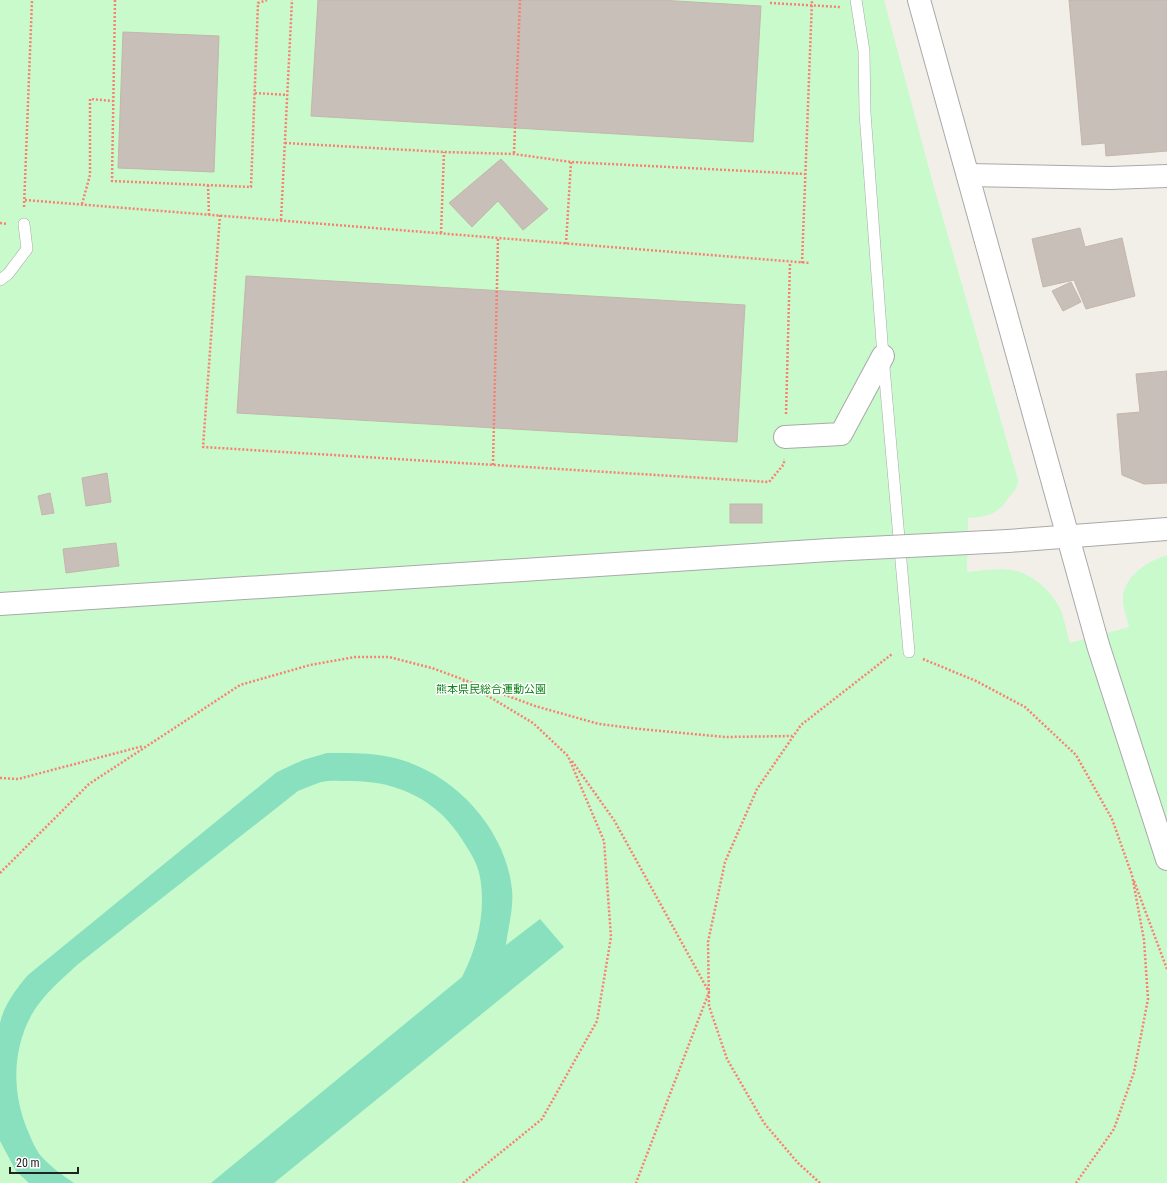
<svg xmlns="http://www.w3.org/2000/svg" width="1167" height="1183" font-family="'Roboto Condensed','Noto Sans JP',sans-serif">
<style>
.park{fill:#c8facc}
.pitch{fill:#88e0be}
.building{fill:#c7bfb8;stroke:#c4b6ab}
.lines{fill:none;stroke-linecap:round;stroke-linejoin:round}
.service-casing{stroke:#a9a9a9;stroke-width:12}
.minor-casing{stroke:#a9a9a9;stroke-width:24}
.tertiary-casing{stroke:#a9a9a9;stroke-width:24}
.path{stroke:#fa8072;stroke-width:2.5;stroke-dasharray:2 2;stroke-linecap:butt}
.service{stroke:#fff;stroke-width:11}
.minor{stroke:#fff;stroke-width:22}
.tertiary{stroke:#fff;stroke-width:22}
.tertiary-bridge-casing{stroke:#a9a9a9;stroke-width:24;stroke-linecap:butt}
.tertiary-bridge{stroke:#fff;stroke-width:22}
.labels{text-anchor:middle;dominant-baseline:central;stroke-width:3;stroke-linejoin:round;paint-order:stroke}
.park-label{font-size:11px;fill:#0c8416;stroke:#fff}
</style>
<rect width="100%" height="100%" fill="#f2efe9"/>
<path class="park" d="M 0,0 L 884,0 L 932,180 L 1018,480 C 1018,487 1015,490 1010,496 C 997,515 990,516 968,518 L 967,572 C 981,571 997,568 1010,570 C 1032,572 1054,593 1062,613 C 1065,623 1067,633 1070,643 L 1129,627 C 1127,618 1122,605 1123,596 C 1126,574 1149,561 1167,555 L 1167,1183 L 0,1183 Z"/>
<path class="pitch" d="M 327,753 C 348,753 369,752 390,757 C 452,770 506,828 512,890 C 514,908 508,927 506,945 L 540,919 L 564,947 L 274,1183 L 211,1183 L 462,977 C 478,946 486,911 480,877 C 478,864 470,852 463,841 C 438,800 398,781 351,781 C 341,781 330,780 321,782 C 313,785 305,788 298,791 L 77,965 C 61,980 43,995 32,1014 C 12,1050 12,1092 27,1129 C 31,1138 35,1149 41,1156 C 51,1167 62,1175 74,1183 L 29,1183 L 16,1171 L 0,1141 L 0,1023 C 4,1005 16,989 28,975 L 277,772 L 303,760 Z"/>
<g class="building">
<polygon points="318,0 660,0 761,6 753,142 311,116"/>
<polygon points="1069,0 1167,0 1167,151 1106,156 1105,143 1082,145"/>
<polygon points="123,32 219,36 214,172 118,168"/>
<polygon points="501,159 548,209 523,230 498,201 472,227 449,203"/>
<polygon points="1080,228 1085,247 1122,238 1135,296 1086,309 1074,280 1043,287 1032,239"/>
<polygon points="246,276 745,305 737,442 237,413"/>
<polygon points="1071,282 1081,302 1063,311 1052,291"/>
<polygon points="1167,371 1167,483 1144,484 1122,475 1117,414 1140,412 1136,374"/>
<polygon points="107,473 111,502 86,506 82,478"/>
<polygon points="50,493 54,513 42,515 38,496"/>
<rect x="730" y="504" width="32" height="19"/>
<polygon points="116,543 119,566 66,573 63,549"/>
</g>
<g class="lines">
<g class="service-casing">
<g id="service">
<polyline points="856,0 864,51 865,113 883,356 909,652"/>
<polyline points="0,280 8,274 27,249 24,224"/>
</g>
</g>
<g class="minor-casing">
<g id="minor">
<polyline points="968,175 1110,178 1167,176"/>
<polyline points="785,437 841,434 883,356"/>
</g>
</g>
<g class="tertiary-casing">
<g id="tertiary">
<polyline points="919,0 1098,645 1167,859"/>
<polyline points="1008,541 1167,529"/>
<polyline points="0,604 829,550"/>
</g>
</g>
<g class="path">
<polyline points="115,0 112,181 251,187 258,3 267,0"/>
<polyline points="770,3 840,7"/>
<polyline points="255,93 287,95"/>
<polyline points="285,143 444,152 514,154 571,162 805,174"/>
<polyline points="514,153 520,0"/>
<polyline points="208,185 209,215"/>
<polyline points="25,200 810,263"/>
<polyline points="82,204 90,175 90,99 113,101"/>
<polyline points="24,207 32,0"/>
<polyline points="220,215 203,447 769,482 784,464 784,459"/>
<polyline points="281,220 292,0"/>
<polyline points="0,223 7,224"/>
<polyline points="441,233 444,152"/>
<polyline points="566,244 571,162"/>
<polyline points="802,263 812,0"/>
<polyline points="786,414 790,262"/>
<polyline points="493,465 498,238"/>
<polyline points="923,659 976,681 1025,707 1076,755 1112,819 1132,875 1144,940 1148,999 1134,1072 1114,1129 1076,1183"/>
<polyline points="572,761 614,820 709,992 636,1183"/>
<polyline points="0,778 18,779 143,746"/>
<polyline points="0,873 89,784 240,685 310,665 355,657 389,657 432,668 535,706 599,724 640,729 725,737 792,736"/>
<polyline points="1134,881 1167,969"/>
<polyline points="463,1183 542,1119 597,1021 611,937 604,841 568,756 533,723 463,681"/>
<polyline points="820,1183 798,1163 764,1123 727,1059 709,1006 708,942 725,862 757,789 801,725 892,654"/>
</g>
<use href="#service" class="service"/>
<use href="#minor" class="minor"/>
<use href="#tertiary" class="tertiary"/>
<g class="tertiary-bridge-casing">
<polyline id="tertiary-bridge" points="829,550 1008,541"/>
</g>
<use href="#tertiary-bridge" class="tertiary-bridge"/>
</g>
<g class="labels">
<g class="park-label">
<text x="491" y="689">熊本県民総合運動公園</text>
</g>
</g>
<path d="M10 1167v6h68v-6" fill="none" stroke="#222222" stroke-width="2"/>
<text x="16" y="1167" font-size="12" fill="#222222" stroke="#ffffff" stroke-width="3" paint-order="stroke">20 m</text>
</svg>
